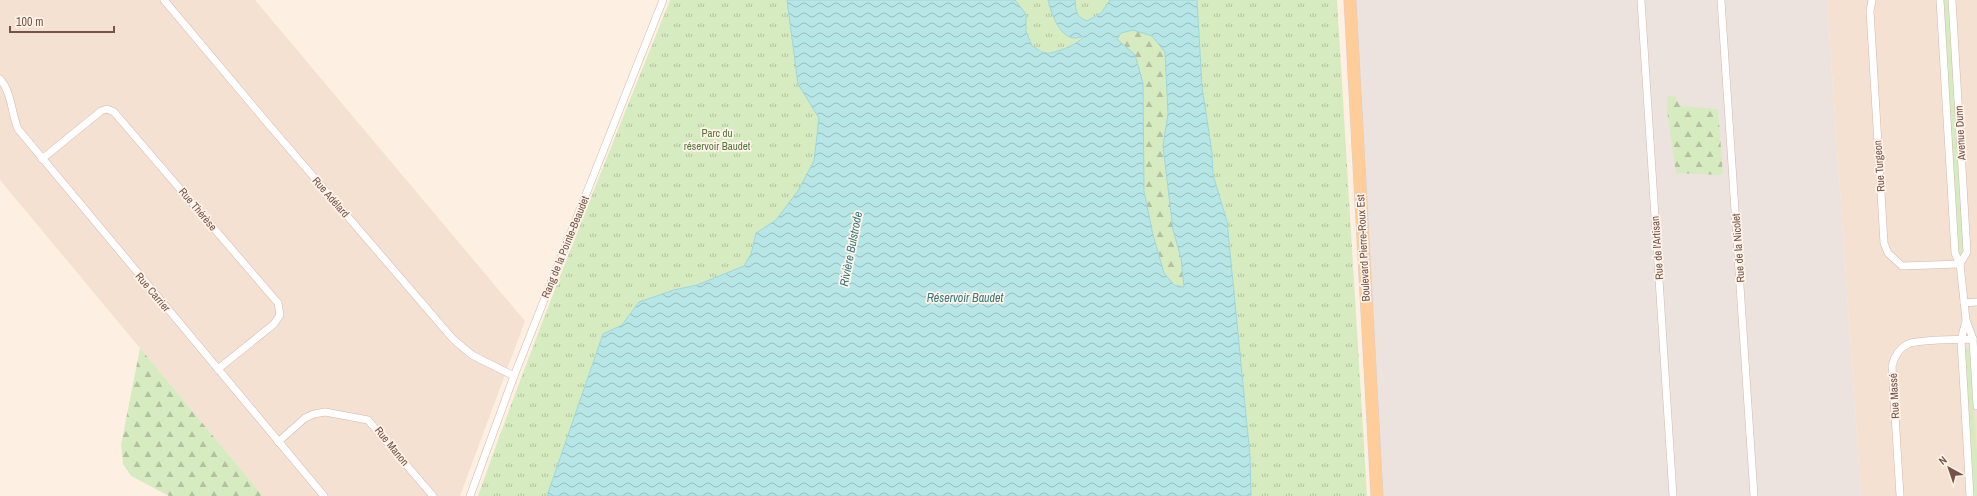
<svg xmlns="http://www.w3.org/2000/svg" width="1977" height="496" font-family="'Archivo Narrow',sans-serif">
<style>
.residential{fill:#f5e1d1}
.industrial{fill:#ece3de}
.grass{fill:#d7ebc1}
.forest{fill:url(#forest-firs)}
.park{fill:url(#park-tufts)}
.water{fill:url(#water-waves);stroke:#9dd7d9;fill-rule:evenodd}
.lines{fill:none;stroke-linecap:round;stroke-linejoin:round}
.minor-casing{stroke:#d1b8ac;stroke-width:8}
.primary-casing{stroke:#d9cfcc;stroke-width:13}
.minor{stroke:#fff;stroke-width:7}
.primary{stroke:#fecd9a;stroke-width:12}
.labels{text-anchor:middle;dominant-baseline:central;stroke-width:3.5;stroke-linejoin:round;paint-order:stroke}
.park-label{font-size:11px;fill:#55763d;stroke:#fff4ea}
.street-label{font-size:11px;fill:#765348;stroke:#fff4ea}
.water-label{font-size:12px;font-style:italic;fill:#3b797c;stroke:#fff4ea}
</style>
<defs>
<pattern id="forest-firs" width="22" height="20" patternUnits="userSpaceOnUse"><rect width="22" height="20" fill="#d7ebc1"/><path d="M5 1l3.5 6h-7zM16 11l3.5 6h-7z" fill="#b3c19f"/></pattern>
<pattern id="park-tufts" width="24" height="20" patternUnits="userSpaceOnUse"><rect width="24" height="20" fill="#d7ebc1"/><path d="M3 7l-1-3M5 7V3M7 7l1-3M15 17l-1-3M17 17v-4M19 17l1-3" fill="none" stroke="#b3c19f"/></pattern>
<pattern id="water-waves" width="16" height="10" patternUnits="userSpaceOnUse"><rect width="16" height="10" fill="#b7e6e7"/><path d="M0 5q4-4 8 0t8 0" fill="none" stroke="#99bdbd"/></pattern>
</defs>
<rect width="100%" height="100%" fill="#fdf0e3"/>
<g class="residential">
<polygon points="0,0 255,0 525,321 460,496 263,496 0,180"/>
<polygon points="1827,0 1977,0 1977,496 1861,496"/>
</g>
<polygon class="industrial" points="1350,0 1827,0 1861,496 1377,496"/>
<g class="grass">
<polygon points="1943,0 1950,0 1965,253 1961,255 1958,254"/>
<polygon points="1966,348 1970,350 1977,454 1977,496 1972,496 1964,349"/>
</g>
<g class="forest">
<polygon points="1133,30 1152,36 1165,52 1168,115 1163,146 1173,230 1181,258 1184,287 1174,285 1164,273 1153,235 1144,191 1143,83 1117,40 1121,33"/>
<polygon points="1674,95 1680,106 1718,109 1723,175 1676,173 1667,110 1668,97"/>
<polygon points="140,348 263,496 169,496 131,476 123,464 121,445"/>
</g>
<g class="park">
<path d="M 670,0 L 787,0 L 798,84 L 819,118 L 814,161 L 798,191 L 776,220 L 756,233 L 751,254 L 744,266 L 697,285 L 674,290 L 639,302 L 622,325 L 603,334 L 547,496 L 478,496 C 537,329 604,165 670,0 Z"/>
<polygon points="1015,0 1048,0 1052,13 1084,36 1083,39 1057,52 1046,53 1032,46 1026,31 1026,14"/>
<path d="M 1075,0 L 1110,0 L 1101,13 L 1087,21 C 1076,17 1076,11 1075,0 Z"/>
<polygon points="1197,0 1337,0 1367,496 1251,496 1250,456 1227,221 1213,175 1212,153 1202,87"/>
</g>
<path class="water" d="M 787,0 L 1015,0 L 1026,14 L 1026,31 L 1032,46 C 1036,48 1042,53 1047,53 C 1054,54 1081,43 1084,36 C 1081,37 1077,38 1074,38 C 1059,37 1051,12 1048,0 L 1075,0 C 1076,11 1076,17 1087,21 L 1101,13 L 1110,0 L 1197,0 L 1202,87 L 1212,153 L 1213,175 L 1227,221 L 1250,456 L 1251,496 L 547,496 L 603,334 L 622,325 L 639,302 L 674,290 L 697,285 L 744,266 L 751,254 L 756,233 L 776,220 L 798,191 L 814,161 L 819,118 L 798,84 ZM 1133,30 L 1152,36 L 1165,52 L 1168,114 L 1163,146 L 1173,230 L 1181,258 L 1184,287 L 1174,285 L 1164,273 L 1153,235 L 1144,191 L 1143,83 L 1135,55 L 1117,39 L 1121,33 Z"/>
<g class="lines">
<g class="minor-casing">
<g id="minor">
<polyline points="164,0 269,125 453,339 472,355 514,376"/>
<polyline points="1641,0 1673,496"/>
<polyline points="1721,0 1754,496"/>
<polyline points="1872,0 1870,11 1884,243 1888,253 1902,266 1960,264"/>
<polyline points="1940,0 1955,253 1960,264 1966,320 1973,339 1977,406"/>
<polyline points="1952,0 1967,252 1960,264"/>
<path d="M 0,79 C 12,93 11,112 18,129 L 324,496"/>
<polyline points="42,159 101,111 107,109 114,112 278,303 280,315 274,324 218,369"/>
<polyline points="1964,303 1977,302"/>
<polyline points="1966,321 1961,340 1970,496"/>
<polyline points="278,442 305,418 314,414 325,412 368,420 433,496"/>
<polyline points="470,496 514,376 663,0"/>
<path d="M 1900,496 L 1892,366 C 1894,357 1898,349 1908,344 C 1919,339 1959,340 1973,339"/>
</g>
</g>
<g class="primary-casing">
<polyline id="primary" points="1350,0 1377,496"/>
</g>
<use href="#minor" class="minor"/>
<use href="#primary" class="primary"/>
</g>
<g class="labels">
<g class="park-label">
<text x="717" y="133">Parc du<tspan x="717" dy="13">réservoir Baudet</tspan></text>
</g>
<g class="street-label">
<text transform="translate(1960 133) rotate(-93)">Avenue Dunn</text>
<text transform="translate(1879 166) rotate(-94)">Rue Turgeon</text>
<text transform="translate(331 197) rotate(49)">Rue Adélard</text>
<text transform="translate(198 209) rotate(50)">Rue Thérèse</text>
<text transform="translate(565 247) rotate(-68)">Rang de la Pointe-Beaudet</text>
<text transform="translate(1363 248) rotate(-93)">Boulevard Pierre-Roux Est</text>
<text transform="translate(1657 248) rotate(-94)">Rue de l'Artisan</text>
<text transform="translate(1738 248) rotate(-94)">Rue de la Nicolet</text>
<text transform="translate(153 292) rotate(50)">Rue Carrier</text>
<text transform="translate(1894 396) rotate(-93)">Rue Massé</text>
<text transform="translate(392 446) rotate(51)">Rue Manon</text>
</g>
<g class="water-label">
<text transform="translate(851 249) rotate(-79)">Rivière Bulstrode</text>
<text x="965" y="298">Réservoir Baudet</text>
</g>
</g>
<g transform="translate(1949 468) rotate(320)" stroke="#fff4ea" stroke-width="3" paint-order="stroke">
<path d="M0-3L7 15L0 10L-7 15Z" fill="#765348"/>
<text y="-6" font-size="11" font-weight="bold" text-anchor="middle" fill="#765348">N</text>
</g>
<path d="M10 26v6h104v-6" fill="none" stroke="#765348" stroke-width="2"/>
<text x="16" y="26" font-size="12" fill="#765348" stroke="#fff4ea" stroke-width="3" paint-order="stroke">100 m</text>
</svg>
